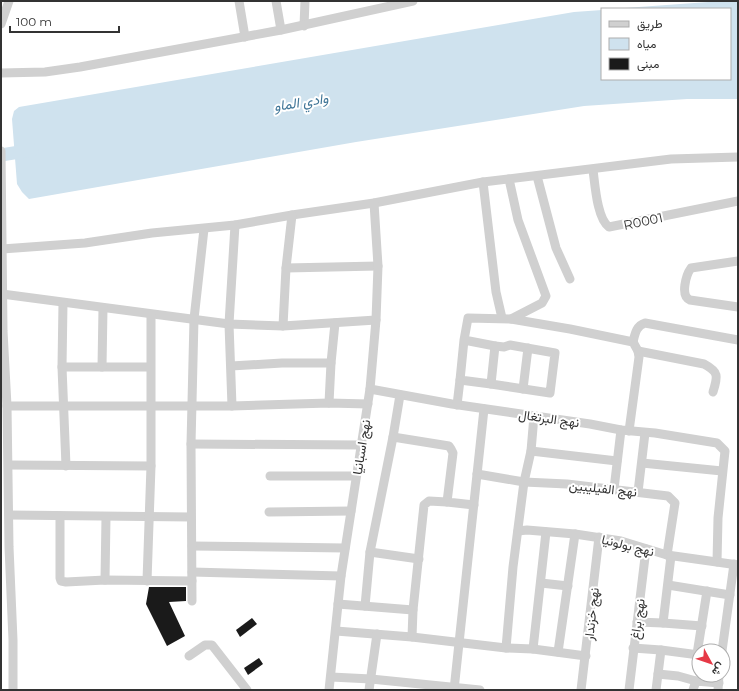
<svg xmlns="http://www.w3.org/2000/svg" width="739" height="691" font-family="Montserrat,Vazirmatn,sans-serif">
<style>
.water{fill:#cfe2ee}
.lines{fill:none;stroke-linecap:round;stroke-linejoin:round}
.river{stroke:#cfe2ee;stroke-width:13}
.building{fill:#1a1a1a}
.minor{stroke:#d0d0d0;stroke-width:9}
.labels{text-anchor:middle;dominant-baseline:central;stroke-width:4;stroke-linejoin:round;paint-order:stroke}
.street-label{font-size:13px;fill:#333;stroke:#fff}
.water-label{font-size:14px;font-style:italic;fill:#3f7597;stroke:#fff}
</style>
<rect width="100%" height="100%" fill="#fff"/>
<polygon class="water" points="722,1 738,1 738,99 687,99 584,106 356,142 29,199 22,192 17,184 12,119 14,111 19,107 574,12 602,10 602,79 730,79 730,9 611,9"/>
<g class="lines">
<polyline class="river" points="1,155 32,150"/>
</g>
<g class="building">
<polygon points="149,587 186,587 186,601 169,602 185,636 167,646 146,604"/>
<polygon points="252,618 257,624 240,637 236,630"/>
<polygon points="259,658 263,664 248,675 244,668"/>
</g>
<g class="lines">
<g class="minor">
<polyline points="239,1 245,37"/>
<polyline points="276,1 281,30"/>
<polyline points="1,24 9,1"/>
<polyline points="304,26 305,1"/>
<polyline points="1,73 45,72 80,67 281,30 413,1"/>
<polyline points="1,151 3,331 7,406 9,547 13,640 13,690"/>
<path d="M 593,170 C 595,184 597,219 609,227 L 738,201"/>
<polyline points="537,176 556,248 570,279"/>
<polyline points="509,179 518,220 546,296 542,303 511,319"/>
<polyline points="483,182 496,292 502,318"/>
<polyline points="2,249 85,243 152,233 235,225 292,215 374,203 483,182 671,159 738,157"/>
<path d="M 738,261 L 691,268 C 686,275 680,296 690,300 L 738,307"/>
<polyline points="286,268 378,266"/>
<polyline points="2,294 229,324 283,326 376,320"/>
<polyline points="63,303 62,367 66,466"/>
<polyline points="283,326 286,268 292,215"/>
<polyline points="464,340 460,380 491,384 495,346 464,340 468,318 511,319 570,329 633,342 638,351 639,357 629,431"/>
<path d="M 633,342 C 635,334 636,326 645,323 L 738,340"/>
<path d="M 638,351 L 704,364 C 719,372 718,376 713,392"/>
<polyline points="231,366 282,363 331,363"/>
<polyline points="62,367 150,367"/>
<polyline points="102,367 103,308"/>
<polyline points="491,384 550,393 555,353 510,345 504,347 495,346"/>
<polyline points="370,389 452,404 590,424 621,430 655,433 717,443 725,451 718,518 717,562"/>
<polyline points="523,389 528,348"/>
<polyline points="400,395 393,437 449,446 451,449 453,453 447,502 474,505"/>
<polyline points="329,403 331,363 335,323"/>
<polyline points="457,405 460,380"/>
<polyline points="7,406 232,406 329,403 368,404"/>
<polyline points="232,406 229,324 235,225"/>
<polyline points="191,444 361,445"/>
<polyline points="531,451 617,461"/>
<polyline points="642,463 722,471"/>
<polyline points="9,465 151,466"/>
<polyline points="477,474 524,482 567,484 668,496 675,503 667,555"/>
<polyline points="270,476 356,476"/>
<polyline points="614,489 621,430"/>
<polyline points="638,492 645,433"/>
<polyline points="269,512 351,511"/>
<polyline points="9,515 191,517"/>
<polyline points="60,516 60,578 61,581 66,582 105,580 192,581"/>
<polyline points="518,531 527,530 575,534 621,541 667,555 738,565"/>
<polyline points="192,546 345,548"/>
<polyline points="370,552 419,559"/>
<polyline points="192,572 341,576"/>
<polyline points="105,580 106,517"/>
<polyline points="147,581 151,466 151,315"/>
<polyline points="541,583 568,586"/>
<polyline points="668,585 730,595"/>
<polyline points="192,601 191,444 194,319 204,229"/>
<polyline points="338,604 413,610"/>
<polyline points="365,606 370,552 393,437"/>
<polyline points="637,622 663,623 671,556"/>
<polyline points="663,623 702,626"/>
<polyline points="336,631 412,637 506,648 533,649 586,656"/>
<polyline points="412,637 413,610 424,505 429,501 447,502"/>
<polyline points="506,648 513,567 524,482 531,451 534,416"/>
<polyline points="633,648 661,650 699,655"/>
<polyline points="533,649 546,532"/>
<polyline points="722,651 734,564"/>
<polyline points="558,652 575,534"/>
<polyline points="697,654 707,591"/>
<polyline points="189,656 205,645 212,645 247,690"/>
<polyline points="658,674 678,676 696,681"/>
<polyline points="331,677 371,679 480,690"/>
<polyline points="329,690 341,576 370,389 376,320 378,266 374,203"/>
<polyline points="369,690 377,634"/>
<polyline points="454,690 484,409"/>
<polyline points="581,690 599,537"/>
<polyline points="629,690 646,549"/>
<polyline points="656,690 661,650"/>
<polyline points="693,690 696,681 719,683"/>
<polyline points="718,690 719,675"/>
</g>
</g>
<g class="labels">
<g class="street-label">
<text transform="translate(643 221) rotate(-12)">R0001</text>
<text transform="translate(549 418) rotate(8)">نهج البرتغال</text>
<text transform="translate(361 447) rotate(-81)">نهج اسبانيا</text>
<text transform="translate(603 488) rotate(6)">نهج الفيليبين</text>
<text transform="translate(628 545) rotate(14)">نهج بولونيا</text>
<text transform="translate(591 614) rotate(-84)">نهج خزندار</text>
<text transform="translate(637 619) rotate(-82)">نهج براغ</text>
</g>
<g class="water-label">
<text transform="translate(301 102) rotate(-9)">وادي الماو</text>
</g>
</g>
<rect width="739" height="691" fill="none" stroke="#333333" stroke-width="4"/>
<rect x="601" y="8" width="130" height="72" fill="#ffffff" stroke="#adadad"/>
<rect x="609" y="21" width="20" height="6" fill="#d0d0d0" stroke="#adadad"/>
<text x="637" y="28" font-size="12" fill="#333333">طريق</text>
<rect x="609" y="38" width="20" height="12" fill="#cfe2ee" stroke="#adadad"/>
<text x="637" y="48" font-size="12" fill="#333333">مياه</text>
<rect x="609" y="58" width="20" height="12" fill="#1a1a1a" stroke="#adadad"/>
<text x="637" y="68" font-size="12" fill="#333333">مبنى</text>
<g transform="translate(711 663) rotate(130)"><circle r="19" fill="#ffffff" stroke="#adadad"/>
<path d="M0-3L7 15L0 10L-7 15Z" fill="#e63946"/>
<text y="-6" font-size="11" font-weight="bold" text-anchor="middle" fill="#333333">ش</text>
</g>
<path d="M10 26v6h109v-6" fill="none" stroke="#333333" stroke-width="2"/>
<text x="16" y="26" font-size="12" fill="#333333" stroke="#ffffff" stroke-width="3" paint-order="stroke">100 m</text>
</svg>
